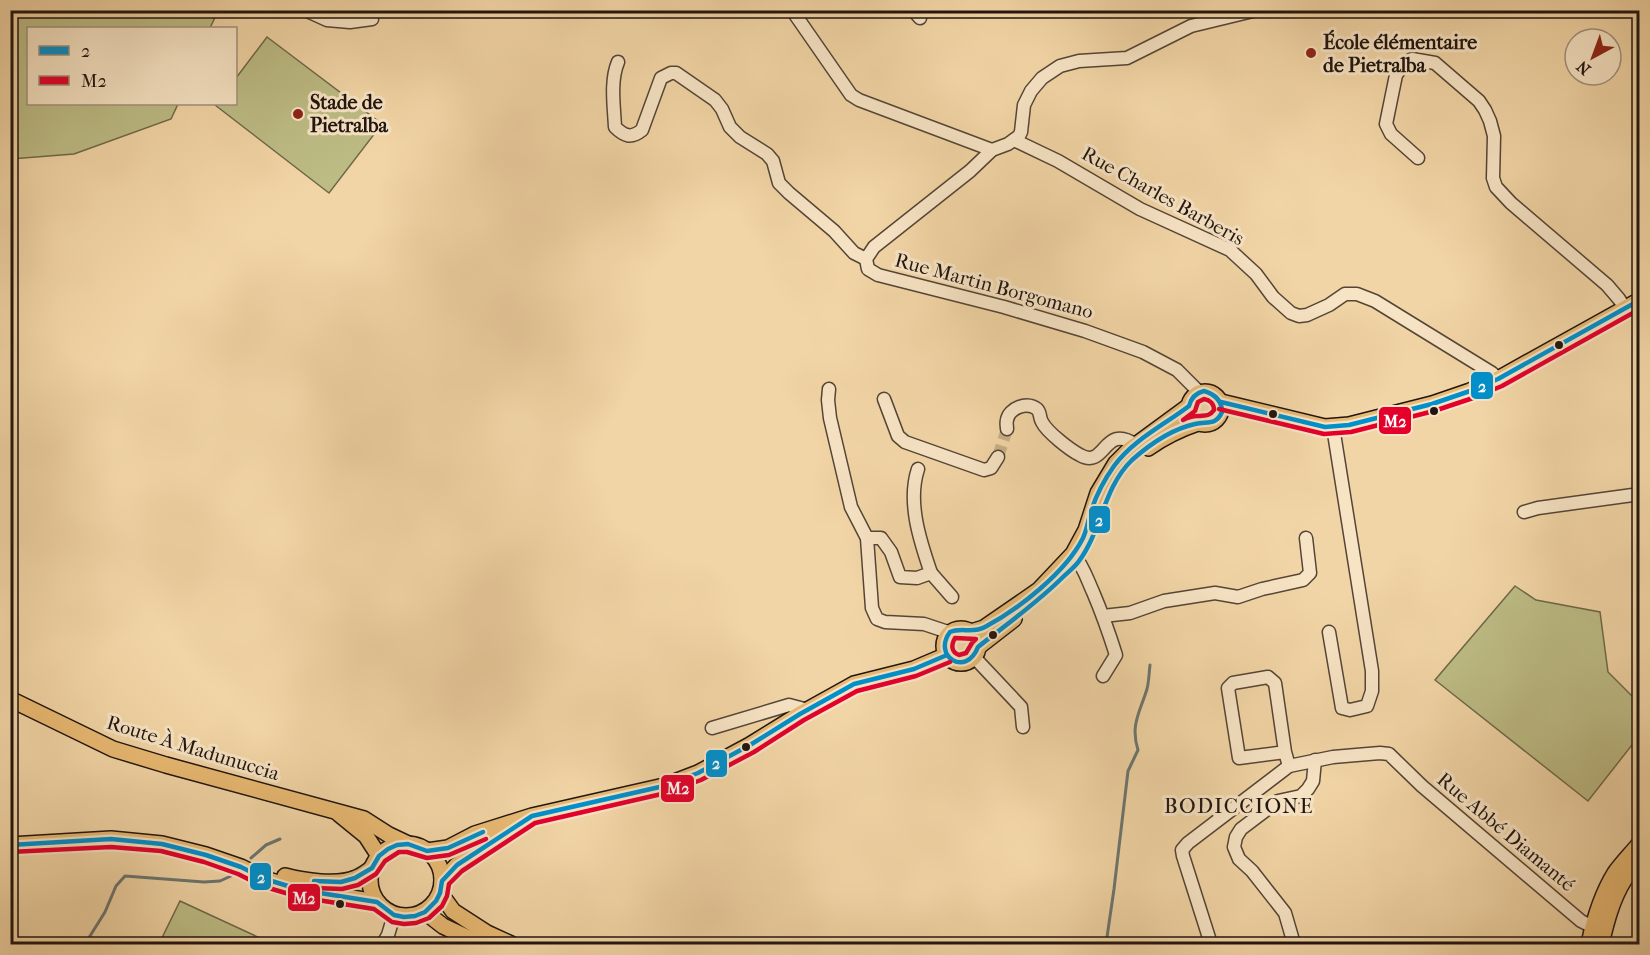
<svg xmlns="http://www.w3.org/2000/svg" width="1650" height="955" font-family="'IM FELL French Canon',serif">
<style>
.green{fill:#bdbc85;stroke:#6e684a;stroke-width:1.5}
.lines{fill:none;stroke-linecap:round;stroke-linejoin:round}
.stream{stroke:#6c7671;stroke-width:3}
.minor-tunnel{stroke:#c8af88;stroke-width:12;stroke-dasharray:12 6;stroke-linecap:butt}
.minor-casing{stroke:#544536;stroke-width:15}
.major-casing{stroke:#201510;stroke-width:18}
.minor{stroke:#f7e4c5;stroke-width:12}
.major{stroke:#e9ba73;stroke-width:15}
.bus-1-casing{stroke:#f7e4c5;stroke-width:9}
.bus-2-casing{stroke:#f7e4c5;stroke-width:9}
.bus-1{stroke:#0090cd;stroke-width:4.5}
.bus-2{stroke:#e4002b;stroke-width:4.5}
.poi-dot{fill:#8f2418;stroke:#f7e4c5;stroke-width:2}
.bus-dot{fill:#201510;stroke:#f7e4c5;stroke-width:2}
.labels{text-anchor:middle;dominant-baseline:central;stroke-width:6;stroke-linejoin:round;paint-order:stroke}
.poi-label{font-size:20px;font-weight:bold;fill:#201510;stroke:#f7e4c5;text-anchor:start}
.street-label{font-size:20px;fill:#201510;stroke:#f7e4c5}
.neighbourhood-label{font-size:21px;letter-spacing:1.5px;fill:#201510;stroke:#f7e4c5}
.line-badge{stroke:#f7e4c5;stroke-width:2}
.badge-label{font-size:16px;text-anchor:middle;font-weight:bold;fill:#fff}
</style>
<rect width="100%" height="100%" fill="#f2d5a6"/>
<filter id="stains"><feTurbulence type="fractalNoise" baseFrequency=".00333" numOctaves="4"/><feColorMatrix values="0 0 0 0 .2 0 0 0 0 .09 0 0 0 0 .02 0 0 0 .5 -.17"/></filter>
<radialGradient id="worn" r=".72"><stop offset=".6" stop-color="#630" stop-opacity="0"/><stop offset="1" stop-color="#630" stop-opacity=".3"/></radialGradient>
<g class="green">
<polygon points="11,10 218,10 218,11 210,28 28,28 28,104 178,104 171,119 74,154 11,159"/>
<polygon points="267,37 382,124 329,193 215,105 216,104 236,104 236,78"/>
<polygon points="1515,586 1536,600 1600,612 1608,672 1639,703 1639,736 1588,801 1435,680"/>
<polygon points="180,901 273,944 159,944"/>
</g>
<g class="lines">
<g class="stream">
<polyline points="251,858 266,845 280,839"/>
<polyline points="85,944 105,912 116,886 125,876 204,882 220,881 231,876"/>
<path d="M 1106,944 L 1114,889 L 1128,771 L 1138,750 C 1130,725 1140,712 1147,689 C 1149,681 1149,673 1150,665"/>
</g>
<polyline class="minor-tunnel" points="998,457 1007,429"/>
<g class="minor-casing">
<g id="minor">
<polyline points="305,10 327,20 350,22 372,19"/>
<polyline points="792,10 851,95 859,100 992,150"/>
<polyline points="913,10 920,18"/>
<path d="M 618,62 C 610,81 614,106 615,127 C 624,136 631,139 642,130 L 661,78 L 671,73 L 676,73 L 715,100 L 722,109 L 730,127 L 740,137 L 767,154 L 773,161 L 779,183 L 789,193 L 834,231 L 854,253 L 866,259"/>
<polyline points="1014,140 1058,161 1140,209 1230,250 1256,274 1273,297 1291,313 1299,316 1307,315 1329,305 1345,294 1357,294 1375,301 1492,373 1498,379"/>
<polyline points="1418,158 1391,134 1386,124 1396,75 1404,64 1412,59 1435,63 1479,101 1485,110 1490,121 1494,136 1493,178 1496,187 1511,203 1607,285 1619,299 1625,308"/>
<polyline points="829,389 828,400 830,418 851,507 867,538 872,608 877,619 885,622 924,624 951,633"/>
<polyline points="1199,392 1177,370 1143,352 1085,331 1004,307 878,275 868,269 866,259 874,247 970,171 992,150 1008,144 1019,136 1021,132 1024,105 1031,91 1042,78 1060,66 1079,61 1127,58 1191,26 1257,10"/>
<polyline points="884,399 898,436 905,442 984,470 991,468 998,457"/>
<path d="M 1007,429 C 1007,426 1006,423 1007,420 C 1009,408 1027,401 1037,409 C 1041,413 1039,417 1042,422 C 1047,432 1070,450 1080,455 C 1106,470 1103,422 1136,445"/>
<polyline points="1524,512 1538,508 1640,494"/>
<path d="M 867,538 L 881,538 L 891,552 L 900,577 L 917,578 L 931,573 C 920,541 907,502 918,469"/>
<path d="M 1073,554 C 1083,565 1087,579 1093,592 C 1102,613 1109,633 1116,655 L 1103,676"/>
<polyline points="931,573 952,597"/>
<polyline points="1103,616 1130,613 1164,601 1215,593 1238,597 1262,589 1303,580 1310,573 1306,538"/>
<polyline points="1329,632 1342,708 1350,710 1367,706 1372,691 1372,671 1333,427"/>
<polyline points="974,657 1021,707 1023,727"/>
<polyline points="712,728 789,705 808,710"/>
<polyline points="1285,752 1239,758 1228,688 1233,683 1268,677 1275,683 1285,752 1289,766"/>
<polyline points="383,944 388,935 394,915"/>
<polyline points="1211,944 1183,856 1182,850 1188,843 1289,766 1333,757 1380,753 1389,754 1422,786 1581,921 1593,927 1600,929"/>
<polyline points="1294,944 1285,913 1252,871 1239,859 1234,847 1236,837 1241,829 1278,801 1301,796 1308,789 1313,781 1315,760"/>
</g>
</g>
<g class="major-casing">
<g id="major">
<circle cx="1205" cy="408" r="16"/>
<polyline points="1221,402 1325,427 1349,425 1432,404 1470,391 1498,379 1640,300"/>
<path d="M 1148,448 C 1164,437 1180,429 1198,423"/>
<circle cx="961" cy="646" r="17"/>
<polyline points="971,632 984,628 1039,590 1073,554 1086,530 1098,493 1116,463 1129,450 1189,406"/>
<polyline points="978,647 1014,619"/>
<polyline points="10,699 113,749 166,765 364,819 389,835 408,844"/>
<polyline points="339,814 366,836 379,856"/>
<circle cx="406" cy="880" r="36"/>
<polyline points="10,845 111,839 162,844 206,855 241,867 265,879 301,890 377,902"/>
<polyline points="427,851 448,848 475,834 532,816 664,786 698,773 750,745 800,714 854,684 914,669 947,655"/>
<path d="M 285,876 C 303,881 338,886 356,878 C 361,876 367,872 372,868"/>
<polyline points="442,881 457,865 517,826"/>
<polyline points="440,893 453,911 487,933 511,944"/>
<polyline points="425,912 443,926 481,944"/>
<path d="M 1589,944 C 1594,920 1602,894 1615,873 C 1622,863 1632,853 1640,843"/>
<path d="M 1601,944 C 1606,923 1612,899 1624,880 C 1628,874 1634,868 1640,861"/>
</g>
</g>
<use href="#minor" class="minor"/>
<use href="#major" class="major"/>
<g class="bus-1-casing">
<g id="bus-1">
<path d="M 1204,391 C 1214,394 1222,400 1222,412 C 1216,426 1207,421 1195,424 C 1172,429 1149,445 1132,460 C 1103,488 1102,530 1079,561 C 1075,567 1068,572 1063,577 C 1037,603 1007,624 978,647 C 966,678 932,656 950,632 C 962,627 972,634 985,627 C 1019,609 1066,572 1083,538 C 1087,529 1088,521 1091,511 C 1096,496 1104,480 1114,466 C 1133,440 1164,425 1189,406 C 1191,398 1196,393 1204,391 Z"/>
<polyline points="1221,402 1325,427 1349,425 1432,404 1470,391 1498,379 1640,300"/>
<polyline points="10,845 111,839 162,844 206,855 241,867 265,879 301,890 377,902 394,915 404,917 415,916 425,912 436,901 440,893 442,881 457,865 532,816 664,786 698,773 750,745 800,714 854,684 914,669 947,655"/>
<polyline points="314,881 341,882 355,878 372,868 379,856 388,849 397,845 408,844 427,851 448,848 483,832"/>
</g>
</g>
<g class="bus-2-casing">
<g id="bus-2">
<path d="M 1204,399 C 1210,400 1214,404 1214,410 C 1209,417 1205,415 1197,416 C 1192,416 1187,418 1183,420 L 1195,411 L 1198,402 Z"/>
<polyline points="1219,409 1324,434 1351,432 1434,411 1473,398 1502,386 1640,309"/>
<path d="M 955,638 L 976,639 L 972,643 L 966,653 L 959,655 C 951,652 951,645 955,638 Z"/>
<polyline points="10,852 111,847 161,851 204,862 238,874 262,886 299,897 374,909 392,922 404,924 416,923 429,918 442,906 447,896 449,884 462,871 535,823 666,793 701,780 754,752 804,720 857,691 916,676 950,662"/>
<polyline points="314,888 342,889 358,885 376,874 385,861 399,852 407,852 427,858 449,855 486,839"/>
</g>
</g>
<use href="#bus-1" class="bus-1"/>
<use href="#bus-2" class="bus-2"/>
</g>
<g class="poi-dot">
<circle cx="1311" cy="53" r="6"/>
<circle cx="298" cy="114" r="6"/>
</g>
<g class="bus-dot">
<circle cx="1559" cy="345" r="5"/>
<circle cx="1434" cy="411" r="5"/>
<circle cx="1273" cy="414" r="5"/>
<circle cx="993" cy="635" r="5"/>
<circle cx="746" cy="747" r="5"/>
<circle cx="340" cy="904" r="5"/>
</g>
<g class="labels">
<g class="poi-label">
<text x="1323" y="42">École élémentaire<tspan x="1323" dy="23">de Pietralba</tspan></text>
<text x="310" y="102">Stade de<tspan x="310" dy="23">Pietralba</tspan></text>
</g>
<g class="street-label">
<text transform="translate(1163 196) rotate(29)">Rue Charles Barberis</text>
<text transform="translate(994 286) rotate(15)">Rue Martin Borgomano</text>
<text transform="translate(193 748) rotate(17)">Route À Madunuccia</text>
<text transform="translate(1506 832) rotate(40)">Rue Abbé Diamanté</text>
</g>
<g class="neighbourhood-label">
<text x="1239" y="806">BODICCIONE</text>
</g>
</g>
<g class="line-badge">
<rect x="1470" y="371" width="24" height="29" rx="6" fill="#0090cd"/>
<rect x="1378" y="406" width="34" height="29" rx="6" fill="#e4002b"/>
<rect x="1088" y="505" width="23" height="29" rx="6" fill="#0090cd"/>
<rect x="705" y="749" width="23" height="29" rx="6" fill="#0090cd"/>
<rect x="660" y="774" width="35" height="29" rx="6" fill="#e4002b"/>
<rect x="249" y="862" width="23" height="29" rx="6" fill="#0090cd"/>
<rect x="287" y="883" width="34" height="29" rx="6" fill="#e4002b"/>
</g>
<g class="badge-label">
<text x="1482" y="392">2</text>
<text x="1395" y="427">M2</text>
<text x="1099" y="526">2</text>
<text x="716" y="769">2</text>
<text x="678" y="794">M2</text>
<text x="261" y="883">2</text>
<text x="304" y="904">M2</text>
</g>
<rect width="1650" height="955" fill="none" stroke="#f2d5a6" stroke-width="36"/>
<rect x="12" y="12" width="1626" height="931" fill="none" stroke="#201510" stroke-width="3"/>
<rect x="18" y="18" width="1614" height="919" fill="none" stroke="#201510" stroke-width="1.5"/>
<rect x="27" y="27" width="210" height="78" fill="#f7e4c5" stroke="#a1917d" stroke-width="1.5"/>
<rect x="39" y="46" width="30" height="9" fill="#0090cd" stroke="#a1917d" stroke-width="1.5"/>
<text x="81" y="57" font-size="18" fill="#201510">2</text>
<rect x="39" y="76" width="30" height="9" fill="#e4002b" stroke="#a1917d" stroke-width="1.5"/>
<text x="81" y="87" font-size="18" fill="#201510">M2</text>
<g transform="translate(1593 57) rotate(221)"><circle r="28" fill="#f7e4c5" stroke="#a1917d" stroke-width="1.5"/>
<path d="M0-4.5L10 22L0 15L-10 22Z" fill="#8f2418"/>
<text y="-9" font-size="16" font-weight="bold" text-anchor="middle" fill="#201510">N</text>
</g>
<rect width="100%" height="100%" filter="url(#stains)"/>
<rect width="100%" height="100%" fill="url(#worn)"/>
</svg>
